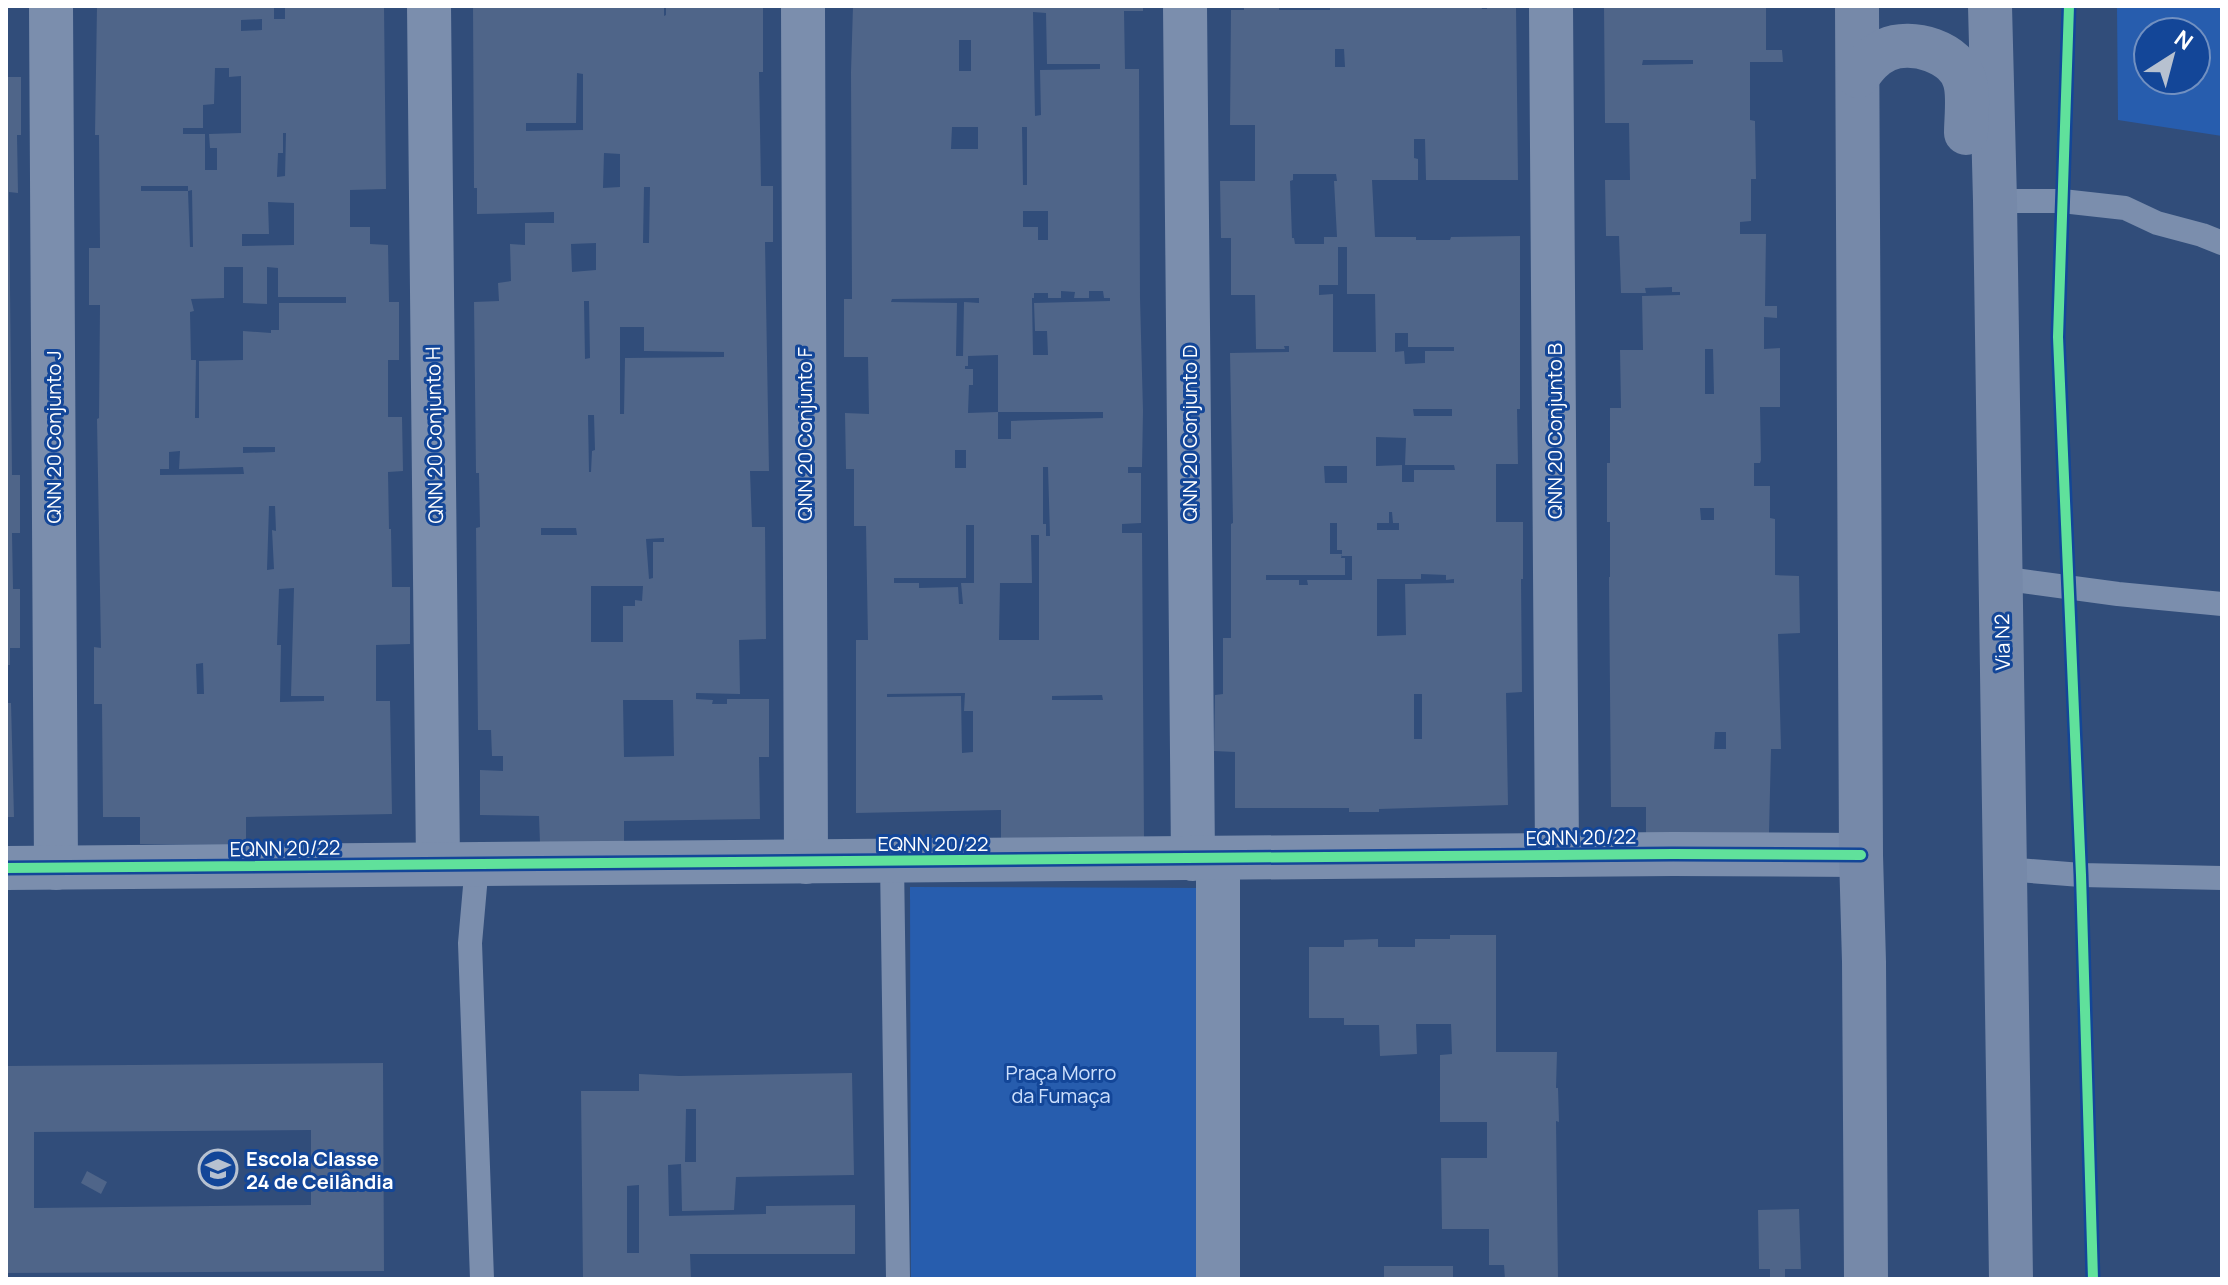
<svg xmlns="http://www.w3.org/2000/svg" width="2228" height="1285" font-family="Manrope,sans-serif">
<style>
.green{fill:#275dae;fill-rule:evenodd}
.building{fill:#4f6589;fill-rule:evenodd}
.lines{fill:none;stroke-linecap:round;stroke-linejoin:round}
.lane{stroke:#7b8ead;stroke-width:24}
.street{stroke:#7b8ead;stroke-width:44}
.secondary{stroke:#7689a9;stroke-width:44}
.cycleway-casing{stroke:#134698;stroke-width:15}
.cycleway{stroke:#60e19b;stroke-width:10}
.labels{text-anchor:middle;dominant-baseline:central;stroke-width:6;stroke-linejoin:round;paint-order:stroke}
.street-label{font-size:20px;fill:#fff;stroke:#134698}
.park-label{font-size:20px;fill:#cde0fd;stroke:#134698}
.poi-label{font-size:20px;font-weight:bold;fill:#fff;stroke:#134698;text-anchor:start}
</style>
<rect width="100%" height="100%" fill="#314d7a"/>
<g class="green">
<path d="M 2117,6 L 2222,6 L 2222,136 L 2118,120 ZM 2148,32 L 2196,32 L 2196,80 L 2148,80 Z"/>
<polygon points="910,887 1210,888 1211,1279 911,1279"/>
</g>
<g class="building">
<path d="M 97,6 L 274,6 L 274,19 L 285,19 L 285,6 L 384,6 L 386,189 L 350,190 L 350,227 L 370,227 L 370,244 L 388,245 L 389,302 L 399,302 L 399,360 L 388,360 L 388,417 L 402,417 L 403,471 L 388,472 L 389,529 L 391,529 L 392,587 L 410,587 L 410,644 L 376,645 L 376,701 L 390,701 L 392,814 L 246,817 L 246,845 L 140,844 L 140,817 L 103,817 L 102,704 L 94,704 L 94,647 L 101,648 L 97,419 L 99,418 L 100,305 L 89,305 L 89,248 L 100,248 L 99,135 L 95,135 ZM 262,19 L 262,30 L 241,31 L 241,20 ZM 215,68 L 229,68 L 229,77 L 241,76 L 241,133 L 209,134 L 210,148 L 217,148 L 217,170 L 205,170 L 205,134 L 183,134 L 183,128 L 203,128 L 203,105 L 214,104 ZM 283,133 L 286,133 L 285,176 L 277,177 L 278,153 L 283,153 ZM 141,186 L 188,186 L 188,191 L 141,191 ZM 192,190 L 193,247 L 190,247 L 188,191 ZM 268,202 L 294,203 L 294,245 L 242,246 L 242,234 L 269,234 ZM 224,267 L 243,267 L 243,303 L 267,304 L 267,267 L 278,268 L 278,297 L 346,297 L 346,303 L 279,303 L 279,330 L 271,330 L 271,333 L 243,331 L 243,360 L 199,361 L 199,418 L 195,418 L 196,360 L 191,360 L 190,312 L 194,311 L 191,299 L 224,298 ZM 243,447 L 275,447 L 275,452 L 243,453 ZM 180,451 L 179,469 L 243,467 L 244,474 L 160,475 L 160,469 L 169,469 L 169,452 ZM 269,506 L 275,506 L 276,531 L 272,530 L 274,569 L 267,570 ZM 294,588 L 291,696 L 324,696 L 324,701 L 280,702 L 281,645 L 277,645 L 279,589 ZM 203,663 L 204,694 L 197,694 L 196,664 Z"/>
<path d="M 473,6 L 664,6 L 664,16 L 666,15 L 666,6 L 763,6 L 763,72 L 759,72 L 761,186 L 773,186 L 773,242 L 765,242 L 769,471 L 750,471 L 752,527 L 765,527 L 766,639 L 739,640 L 740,694 L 696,693 L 696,699 L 713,700 L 712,704 L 727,704 L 727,699 L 769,699 L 769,757 L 759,757 L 760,819 L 624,821 L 624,842 L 540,843 L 539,816 L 480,815 L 480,770 L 503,771 L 503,756 L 492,756 L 491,730 L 478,730 L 476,528 L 480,527 L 479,473 L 476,473 L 474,302 L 499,301 L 498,283 L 511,281 L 510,244 L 525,245 L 525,223 L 554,223 L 554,212 L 477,214 L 477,188 L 474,188 ZM 577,73 L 583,74 L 583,130 L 526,131 L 526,123 L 576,123 ZM 604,153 L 620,154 L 620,187 L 603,188 ZM 644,187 L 650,187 L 649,243 L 643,243 ZM 596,243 L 596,270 L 572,272 L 571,244 ZM 584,301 L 589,301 L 590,358 L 585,359 ZM 620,327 L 644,327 L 644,351 L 724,352 L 724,357 L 625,358 L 624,414 L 620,414 ZM 588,415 L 594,415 L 595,450 L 592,451 L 591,472 L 589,472 ZM 541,528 L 576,528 L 577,535 L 541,535 ZM 664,538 L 664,542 L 653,542 L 653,578 L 649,579 L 646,539 ZM 591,586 L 643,586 L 642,601 L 635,600 L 635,606 L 623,606 L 623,642 L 591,642 ZM 623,700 L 673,700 L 674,756 L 624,757 Z"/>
<path d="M 853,6 L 1143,6 L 1143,11 L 1124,11 L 1125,69 L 1139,69 L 1140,298 L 1143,411 L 1142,467 L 1128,467 L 1128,473 L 1141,473 L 1141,523 L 1122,524 L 1122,533 L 1142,533 L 1144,837 L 1001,838 L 1001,810 L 856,813 L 856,640 L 868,640 L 866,526 L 854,526 L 854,469 L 846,469 L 845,413 L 869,414 L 868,357 L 844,357 L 844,299 L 852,299 L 851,72 ZM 1033,12 L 1046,13 L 1047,64 L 1100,64 L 1100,69 L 1040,70 L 1041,115 L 1035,116 ZM 959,40 L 971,40 L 971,71 L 959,71 ZM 952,127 L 978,127 L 978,149 L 951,149 ZM 1022,127 L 1027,127 L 1027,185 L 1023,185 ZM 1023,211 L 1048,211 L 1048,240 L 1038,240 L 1038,227 L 1023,227 ZM 1061,291 L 1075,292 L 1074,298 L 1089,298 L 1089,291 L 1103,291 L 1104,298 L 1110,298 L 1110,301 L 1034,303 L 1035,331 L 1047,331 L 1048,355 L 1033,355 L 1032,298 L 1034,298 L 1034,293 L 1048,293 L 1048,298 L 1061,298 ZM 979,298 L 979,303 L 964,302 L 963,356 L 956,356 L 957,303 L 891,302 L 892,299 ZM 998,355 L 998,412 L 1103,412 L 1103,418 L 1011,421 L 1011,439 L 998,439 L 998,412 L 968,413 L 969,385 L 973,385 L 973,369 L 965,369 L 965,366 L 968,366 L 968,356 ZM 955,450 L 966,450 L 966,468 L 955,468 ZM 1043,467 L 1048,467 L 1050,536 L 1046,536 L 1046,524 L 1043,524 ZM 966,525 L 974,525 L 974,583 L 961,583 L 963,604 L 959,604 L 958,587 L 919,588 L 919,583 L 894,583 L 894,578 L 966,578 ZM 1031,535 L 1039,535 L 1039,640 L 999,640 L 1000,583 L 1032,583 ZM 965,693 L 964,711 L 973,711 L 973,752 L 962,753 L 961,696 L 887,697 L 887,694 ZM 1102,695 L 1103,700 L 1052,700 L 1052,696 Z"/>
<path d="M 1244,6 L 1279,6 L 1279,10 L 1330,10 L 1330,6 L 1481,6 L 1482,9 L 1487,9 L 1487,6 L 1516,6 L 1518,180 L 1426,180 L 1425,139 L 1414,139 L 1414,158 L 1418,159 L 1418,180 L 1372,180 L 1375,237 L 1416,237 L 1416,240 L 1450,240 L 1451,237 L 1520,236 L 1520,409 L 1517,409 L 1518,464 L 1496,464 L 1496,522 L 1523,522 L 1523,579 L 1521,579 L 1522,692 L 1506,693 L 1508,805 L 1379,809 L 1379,812 L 1349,812 L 1349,808 L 1235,808 L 1235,752 L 1214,751 L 1215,695 L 1223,694 L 1223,638 L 1231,638 L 1231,524 L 1233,523 L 1230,353 L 1289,352 L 1289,346 L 1284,346 L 1285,349 L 1256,349 L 1255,295 L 1231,295 L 1231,238 L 1221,238 L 1220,181 L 1255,181 L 1255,125 L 1230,125 L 1231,10 L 1244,10 ZM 1335,49 L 1344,49 L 1345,67 L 1335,67 ZM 1293,174 L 1336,174 L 1337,181 L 1334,181 L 1337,237 L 1324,237 L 1324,244 L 1295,244 L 1294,238 L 1292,238 L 1290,181 L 1293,180 ZM 1338,247 L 1347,247 L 1347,294 L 1375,294 L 1376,352 L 1333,352 L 1333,294 L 1319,295 L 1319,285 L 1338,285 ZM 1395,333 L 1408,333 L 1408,347 L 1454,347 L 1454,351 L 1425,351 L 1425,363 L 1405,364 L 1404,351 L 1395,352 ZM 1413,409 L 1452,409 L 1452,416 L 1414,416 ZM 1376,437 L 1406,438 L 1405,465 L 1454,465 L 1455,470 L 1414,470 L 1414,482 L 1402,482 L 1402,465 L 1376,466 ZM 1324,466 L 1347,466 L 1347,483 L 1325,483 ZM 1389,512 L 1392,512 L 1393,523 L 1399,523 L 1399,530 L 1377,530 L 1377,523 L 1389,523 ZM 1330,523 L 1337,523 L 1337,550 L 1342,550 L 1342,556 L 1352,556 L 1352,580 L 1307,580 L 1308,585 L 1299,585 L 1299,580 L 1266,580 L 1266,575 L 1345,575 L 1345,558 L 1341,558 L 1342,554 L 1330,554 ZM 1421,574 L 1446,575 L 1446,580 L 1454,579 L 1454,583 L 1405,584 L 1406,635 L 1377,636 L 1377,579 L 1421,579 ZM 1414,694 L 1422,694 L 1422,739 L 1414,739 Z"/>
<path d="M 1604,6 L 1766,6 L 1766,50 L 1782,50 L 1783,62 L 1750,62 L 1750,120 L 1755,121 L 1756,179 L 1751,179 L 1751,221 L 1740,222 L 1740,234 L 1766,234 L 1765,306 L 1777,306 L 1777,318 L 1764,317 L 1764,349 L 1780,348 L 1780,407 L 1760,407 L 1761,460 L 1760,463 L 1754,463 L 1754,486 L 1770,486 L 1770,518 L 1775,519 L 1775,575 L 1799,576 L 1800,633 L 1778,634 L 1781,749 L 1771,749 L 1769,833 L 1646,836 L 1646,807 L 1611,807 L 1609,577 L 1610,577 L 1610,522 L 1607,522 L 1607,463 L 1610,463 L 1610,408 L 1621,408 L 1620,350 L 1643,350 L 1642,296 L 1680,295 L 1680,292 L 1672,292 L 1672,287 L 1645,288 L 1646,293 L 1621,293 L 1619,236 L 1606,236 L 1605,180 L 1630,180 L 1629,123 L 1605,123 ZM 1643,60 L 1693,60 L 1693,64 L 1642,65 ZM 1705,349 L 1713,349 L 1714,394 L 1705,394 ZM 1700,508 L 1714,508 L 1714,520 L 1701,520 ZM 1715,732 L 1726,732 L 1726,749 L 1714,749 Z"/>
<polygon points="6,77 21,77 21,135 17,135 18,193 9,192 12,475 20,475 20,533 12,533 13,589 20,589 20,648 10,648 10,665 6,665"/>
<polygon points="6,703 11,703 14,817 6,817"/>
<polygon points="1450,935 1496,935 1496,1052 1557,1052 1556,1088 1558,1088 1559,1122 1556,1121 1558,1279 1505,1279 1504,1265 1489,1265 1489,1229 1442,1229 1441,1158 1487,1158 1487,1122 1440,1122 1440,1055 1452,1054 1451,1024 1416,1024 1417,1054 1380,1056 1379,1025 1344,1025 1344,1018 1309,1018 1309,947 1344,947 1344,940 1378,939 1378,947 1415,947 1415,939 1450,939"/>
<path d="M 383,1063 L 384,1271 L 6,1273 L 6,1066 ZM 311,1130 L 311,1205 L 34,1208 L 34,1132 Z"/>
<path d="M 852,1073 L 854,1175 L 736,1177 L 734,1210 L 682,1211 L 681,1164 L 668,1165 L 669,1216 L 766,1214 L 766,1206 L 855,1205 L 855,1254 L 690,1254 L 691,1279 L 583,1279 L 581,1091 L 639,1091 L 639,1074 L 679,1076 ZM 686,1109 L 696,1109 L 696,1162 L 685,1162 ZM 639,1185 L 639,1253 L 627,1253 L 627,1186 Z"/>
<polygon points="87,1171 107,1182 101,1194 81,1183"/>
<polygon points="1799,1209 1801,1269 1785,1269 1785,1277 1770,1277 1770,1269 1759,1269 1758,1210"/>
<rect x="1384" y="1266" width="69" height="13"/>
</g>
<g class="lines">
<g class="lane">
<polyline points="1995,201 2062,201 2125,208 2157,223 2202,235 2222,243"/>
<polyline points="2000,578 2118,594 2222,604"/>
<polyline points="892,862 898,1279"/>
<polyline points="477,864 470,943 482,1279"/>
<polyline points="2005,869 2081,875 2222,878"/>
</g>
<g class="street">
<polyline points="51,6 56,868"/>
<polyline points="429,6 438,864"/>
<polyline points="803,6 806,862"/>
<polyline points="1185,6 1193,859"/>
<polyline points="1551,6 1557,855"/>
<polyline points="1218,859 1218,1279"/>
<polyline points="6,868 1673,854 1861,855"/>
</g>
<g class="secondary">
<polyline points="1857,6 1861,855 1864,962 1866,1279"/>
<polyline points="1990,6 1995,201 2011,1279"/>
<path d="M 1858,76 C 1866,65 1873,56 1886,50 C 1911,38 1958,52 1965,82 C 1969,96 1966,119 1966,133"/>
</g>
<g class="cycleway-casing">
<g id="cycleway">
<polyline points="2069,6 2058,337 2081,875 2093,1279"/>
<polyline points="6,868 1673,854 1861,855"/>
</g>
</g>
<use href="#cycleway" class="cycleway"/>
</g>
<defs>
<g id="school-ring" transform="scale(2)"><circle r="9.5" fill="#134698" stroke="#b7c1d0" stroke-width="1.5"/><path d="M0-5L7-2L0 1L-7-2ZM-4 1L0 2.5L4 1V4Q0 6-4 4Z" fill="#b7c1d0"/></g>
</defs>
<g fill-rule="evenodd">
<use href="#school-ring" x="218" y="1169"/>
</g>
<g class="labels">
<g class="street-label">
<text transform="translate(1554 431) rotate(-90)">QNN 20 Conjunto B</text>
<text transform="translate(1189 433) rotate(-90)">QNN 20 Conjunto D</text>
<text transform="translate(804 434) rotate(-90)">QNN 20 Conjunto F</text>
<text transform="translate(434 435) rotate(-91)">QNN 20 Conjunto H</text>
<text transform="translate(53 437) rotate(-90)">QNN 20 Conjunto J</text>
<text transform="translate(2002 642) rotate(-91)">Via N2</text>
<text transform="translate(1581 837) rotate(-1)">EQNN 20/22</text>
<text x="933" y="843">EQNN 20/22</text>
<text transform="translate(285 848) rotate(-1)">EQNN 20/22</text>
</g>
<g class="park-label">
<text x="1061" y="1072">Praça Morro<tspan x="1061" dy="23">da Fumaça</tspan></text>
</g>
<g class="poi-label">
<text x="246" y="1158">Escola Classe<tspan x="246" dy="23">24 de Ceilândia</tspan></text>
</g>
</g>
<rect width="2228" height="1285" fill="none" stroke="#ffffff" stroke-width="16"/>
<g transform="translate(2172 56) rotate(36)"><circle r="38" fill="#134698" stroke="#7190c1" stroke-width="2"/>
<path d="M0-6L14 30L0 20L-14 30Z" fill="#b7c1d0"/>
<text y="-12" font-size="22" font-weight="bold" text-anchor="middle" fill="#ffffff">N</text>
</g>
</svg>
